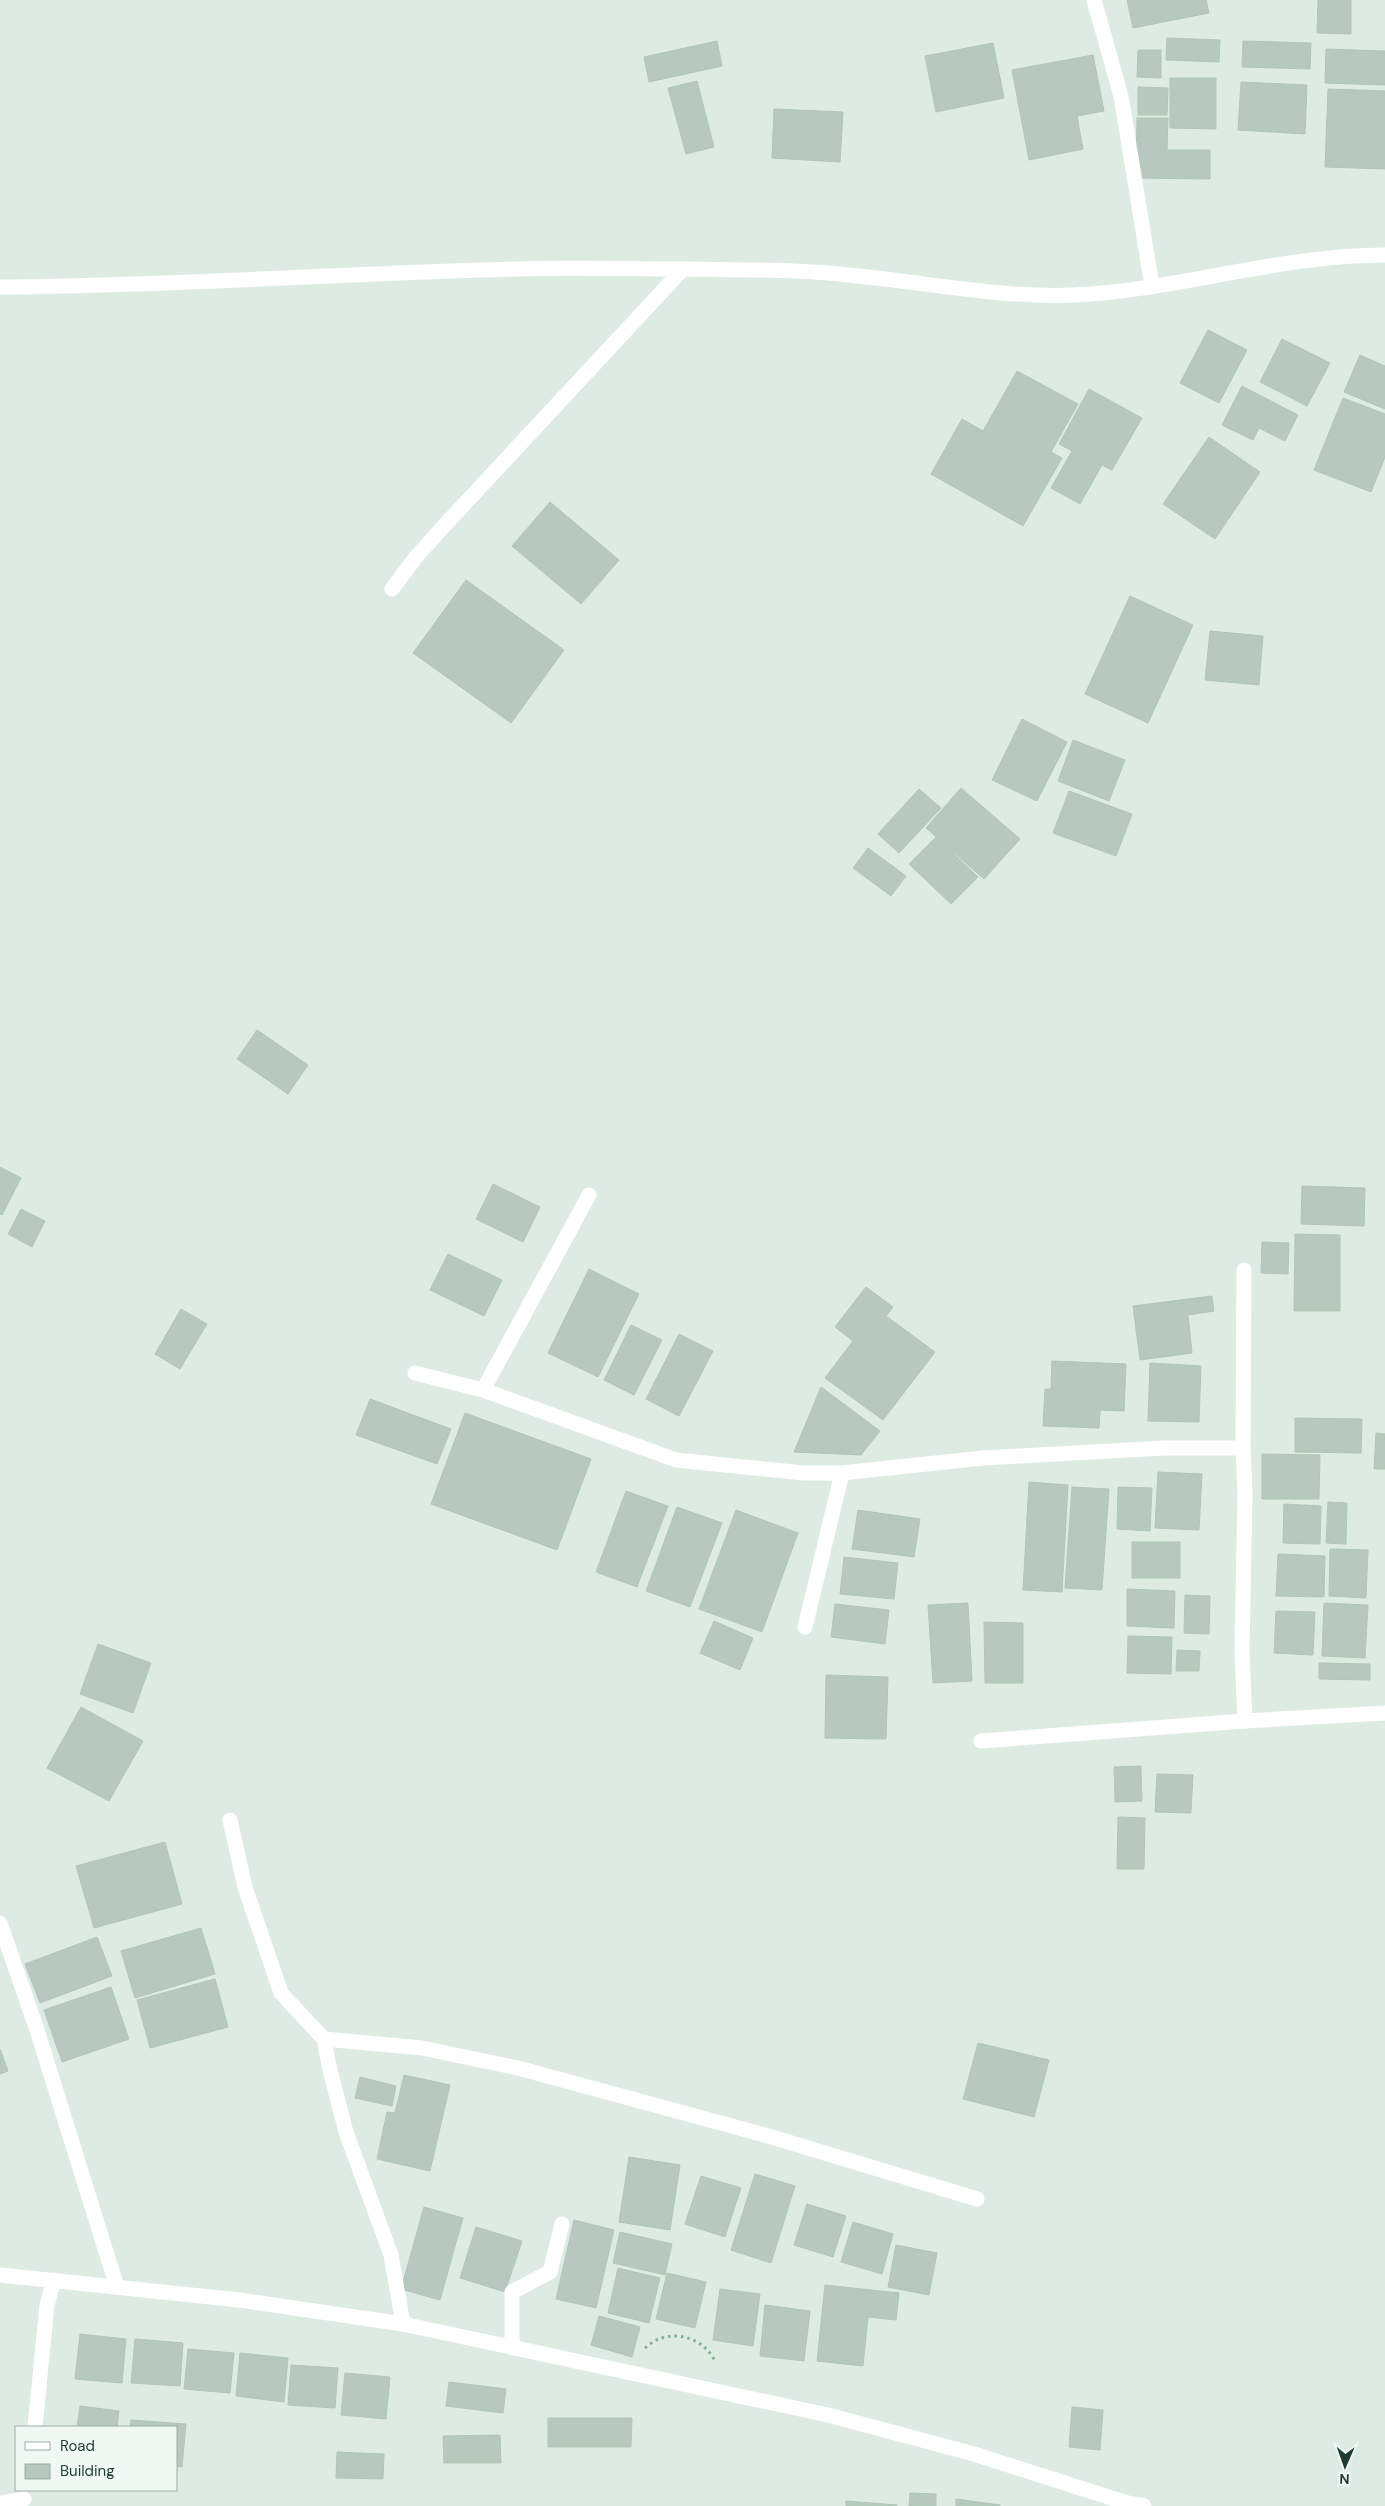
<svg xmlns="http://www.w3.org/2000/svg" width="1385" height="2506" font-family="'DM Sans',sans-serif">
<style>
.building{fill:#b7c9be;stroke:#b1c5b8}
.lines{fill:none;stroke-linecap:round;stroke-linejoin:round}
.path{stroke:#7cb196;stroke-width:3;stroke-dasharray:2.5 4;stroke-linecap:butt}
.service{stroke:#fff;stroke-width:15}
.minor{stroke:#fff;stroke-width:15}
</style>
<rect width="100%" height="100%" fill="#deebe3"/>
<g class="building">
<polygon points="1127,0 1206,0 1209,13 1133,28"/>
<polygon points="1318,0 1351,0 1351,34 1317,33"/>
<polygon points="1167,38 1220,40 1219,62 1166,60"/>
<polygon points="717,41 722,66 649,82 644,57"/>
<polygon points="1243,41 1311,43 1310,69 1242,67"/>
<polygon points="993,43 1004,98 936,112 925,56"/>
<polygon points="1326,49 1385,51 1385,85 1325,83"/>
<polygon points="1138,50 1161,50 1161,78 1137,77"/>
<polygon points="1093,55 1104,111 1077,116 1083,149 1029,160 1012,70"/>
<polygon points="1170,78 1216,78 1216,129 1170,128"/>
<polygon points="697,81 714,147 686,154 668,88"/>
<polygon points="1241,82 1307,85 1305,134 1238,130"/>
<polygon points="1138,87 1168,88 1167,115 1138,115"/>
<polygon points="1328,89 1385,91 1385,169 1325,167"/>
<polygon points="774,109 843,112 840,162 772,158"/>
<polygon points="1137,118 1168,118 1167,150 1210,150 1210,179 1136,178"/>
<polygon points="1208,330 1247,350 1219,403 1180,383"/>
<polygon points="1282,339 1330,363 1307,406 1260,382"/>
<polygon points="1360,355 1385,366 1385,409 1344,392"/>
<polygon points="1017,371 1078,404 1051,452 1062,458 1023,526 931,474 962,419 983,431"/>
<polygon points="1242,386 1298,415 1285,441 1259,428 1253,440 1222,425"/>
<polygon points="1089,389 1142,418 1112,470 1102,465 1080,504 1051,488 1072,451 1059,444"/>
<polygon points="1343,398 1385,414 1385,457 1371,492 1314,470"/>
<polygon points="1209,437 1260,472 1215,539 1163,504"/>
<polygon points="550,502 619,560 581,604 512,546"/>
<polygon points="466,580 564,650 511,723 413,653"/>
<polygon points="1130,596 1193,625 1148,723 1085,694"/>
<polygon points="1210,631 1263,636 1259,685 1205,680"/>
<polygon points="1022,719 1067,742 1037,801 992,780"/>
<polygon points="1073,740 1125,760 1109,801 1058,781"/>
<polygon points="961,788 1020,839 984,879 926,828"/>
<polygon points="919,789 941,808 899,853 878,834"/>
<polygon points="1069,791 1132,814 1116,856 1053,833"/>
<polygon points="936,837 978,877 951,904 909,864"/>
<polygon points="868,848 906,876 891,896 853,868"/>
<polygon points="257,1030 308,1065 288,1094 237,1059"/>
<polygon points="0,1167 21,1178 2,1215 0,1214"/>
<polygon points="493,1184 540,1207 523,1242 476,1219"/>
<polygon points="1302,1186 1365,1188 1364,1226 1301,1224"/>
<polygon points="21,1209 45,1221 32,1247 8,1234"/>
<polygon points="1295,1234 1340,1235 1340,1311 1294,1311"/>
<polygon points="1262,1242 1289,1243 1288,1274 1261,1273"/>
<polygon points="448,1254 502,1280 484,1316 430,1290"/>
<polygon points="589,1269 639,1294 598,1377 548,1353"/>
<polygon points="866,1287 893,1307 886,1316 935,1352 883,1420 825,1378 853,1341 835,1327"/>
<polygon points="1212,1296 1214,1311 1188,1315 1192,1353 1140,1360 1133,1306"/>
<polygon points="181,1309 207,1324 180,1369 155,1354"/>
<polygon points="631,1325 662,1340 634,1395 604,1380"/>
<polygon points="679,1334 713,1351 679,1416 646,1399"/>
<polygon points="1052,1361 1126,1364 1124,1411 1100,1410 1099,1428 1043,1426 1045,1389 1051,1389"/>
<polygon points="1150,1363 1201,1366 1199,1422 1148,1421"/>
<polygon points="821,1387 880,1431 861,1455 794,1452"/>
<polygon points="370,1399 451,1429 437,1464 356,1435"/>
<polygon points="465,1413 591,1459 557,1550 431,1504"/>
<polygon points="1295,1418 1362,1419 1361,1453 1295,1452"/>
<polygon points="1376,1433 1385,1434 1385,1469 1374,1469"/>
<polygon points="1262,1454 1320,1455 1319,1499 1262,1499"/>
<polygon points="1158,1472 1202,1474 1199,1530 1155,1528"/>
<polygon points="1029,1482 1068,1485 1062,1592 1023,1590"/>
<polygon points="1072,1487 1109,1489 1102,1590 1065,1588"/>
<polygon points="1118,1487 1152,1488 1150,1531 1117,1529"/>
<polygon points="626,1491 668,1506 637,1587 596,1572"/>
<polygon points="1328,1502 1347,1503 1346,1544 1326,1543"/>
<polygon points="1284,1504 1321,1506 1320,1544 1283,1543"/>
<polygon points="677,1507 722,1523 690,1607 646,1591"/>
<polygon points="736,1510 798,1533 762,1632 699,1609"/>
<polygon points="858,1510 920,1519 914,1557 852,1549"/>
<rect x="1132" y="1542" width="48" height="36"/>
<polygon points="1330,1549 1368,1550 1366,1598 1329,1596"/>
<polygon points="1278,1554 1325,1556 1324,1597 1276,1596"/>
<polygon points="844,1557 898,1563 894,1599 840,1594"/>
<polygon points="1127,1589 1175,1591 1174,1628 1127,1626"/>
<polygon points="1185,1595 1210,1596 1209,1634 1184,1633"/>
<polygon points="968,1603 972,1681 933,1683 928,1605"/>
<polygon points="1324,1603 1368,1605 1365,1658 1322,1656"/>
<polygon points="835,1604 889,1610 885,1644 831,1637"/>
<polygon points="1276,1611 1315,1612 1313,1655 1274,1653"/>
<polygon points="714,1621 753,1638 740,1670 700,1653"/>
<polygon points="984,1622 1023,1623 1023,1683 985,1683"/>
<polygon points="1128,1636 1172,1637 1171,1674 1127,1673"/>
<polygon points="98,1644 151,1663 133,1713 80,1694"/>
<polygon points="1177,1650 1200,1651 1199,1671 1176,1671"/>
<polygon points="1319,1663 1370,1664 1370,1680 1319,1679"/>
<polygon points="826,1675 888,1677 886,1739 825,1738"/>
<polygon points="81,1707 143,1741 109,1801 47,1768"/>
<polygon points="1141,1766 1142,1801 1115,1802 1114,1767"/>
<polygon points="1157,1774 1193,1775 1191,1813 1155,1812"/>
<polygon points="1118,1817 1145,1818 1144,1869 1117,1869"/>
<polygon points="165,1842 182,1904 94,1928 76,1866"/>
<polygon points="201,1928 215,1974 135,1998 121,1951"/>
<polygon points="97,1937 112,1976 40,2003 25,1964"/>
<polygon points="215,1979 228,2027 150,2048 137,2000"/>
<polygon points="111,1987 129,2039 62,2062 44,2010"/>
<polygon points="978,2043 1049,2060 1034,2117 963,2099"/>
<polygon points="0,2049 8,2071 0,2074"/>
<polygon points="404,2075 450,2085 430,2171 377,2159 387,2112 395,2113"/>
<polygon points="360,2077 396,2086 392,2106 355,2098"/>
<polygon points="629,2157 680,2165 670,2230 619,2222"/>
<polygon points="755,2174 795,2186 771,2263 731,2250"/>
<polygon points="701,2176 741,2188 725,2237 685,2224"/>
<polygon points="807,2204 846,2216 833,2257 794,2245"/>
<polygon points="424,2207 463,2218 440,2300 401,2289"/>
<polygon points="574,2220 614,2230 596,2308 556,2299"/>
<polygon points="853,2222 893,2234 882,2274 841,2262"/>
<polygon points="476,2227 522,2241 505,2292 460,2278"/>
<polygon points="620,2232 672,2244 665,2275 613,2263"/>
<polygon points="896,2245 937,2253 929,2295 888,2287"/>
<polygon points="618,2268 660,2278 649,2323 608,2313"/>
<polygon points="667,2273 706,2282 695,2328 656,2319"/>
<polygon points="825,2285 899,2293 896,2320 868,2317 863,2366 817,2361"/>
<polygon points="720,2289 760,2294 753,2346 713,2340"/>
<polygon points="765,2305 810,2311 804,2361 760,2356"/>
<polygon points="599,2316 640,2327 632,2357 591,2345"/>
<polygon points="80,2334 126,2339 122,2383 75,2379"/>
<polygon points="135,2339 183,2343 180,2386 131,2383"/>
<polygon points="188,2349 234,2353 230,2393 184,2389"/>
<polygon points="240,2353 288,2358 284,2402 236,2396"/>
<polygon points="291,2365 338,2368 335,2408 288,2405"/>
<polygon points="345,2373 390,2377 386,2419 341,2415"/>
<polygon points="449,2382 506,2389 503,2413 446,2406"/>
<polygon points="80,2406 119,2411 117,2427 77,2427"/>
<polygon points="1072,2407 1103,2410 1100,2450 1069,2447"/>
<polygon points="548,2418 632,2418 631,2447 548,2447"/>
<polygon points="131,2420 186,2424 182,2467 176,2466 176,2427 130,2427"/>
<polygon points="500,2435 501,2463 444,2463 443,2436"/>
<polygon points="337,2452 384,2454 383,2479 336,2478"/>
<polygon points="910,2493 936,2494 936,2506 909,2506"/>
<polygon points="956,2499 1000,2505 1000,2506 956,2506"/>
<polygon points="846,2501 897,2505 897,2506 846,2506"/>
</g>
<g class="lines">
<path class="path" d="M 645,2348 C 667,2327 702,2335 715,2361"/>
<g class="service">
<polyline points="392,589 416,557 443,527 683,269"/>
<polyline points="512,2348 512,2292 550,2272 562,2224"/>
</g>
<g class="minor">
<polyline points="1094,0 1121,96 1152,286"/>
<path d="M 0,287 C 172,286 344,273 516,269 C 572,267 628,269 684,269 C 742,270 800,269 858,276 C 929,283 1002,298 1074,295 C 1178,290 1280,255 1385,255"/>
<polyline points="1244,1270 1243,1448 1245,1493 1242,1652 1245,1721 1385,1713"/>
<polyline points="415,1373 483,1390 676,1460 804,1473 842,1473 983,1458 1164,1448 1243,1448"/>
<polyline points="483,1390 589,1195"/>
<polyline points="805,1627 842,1473"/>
<polyline points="981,1741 1245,1721"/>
<polyline points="230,1820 245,1887 281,1993 324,2039 330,2070 346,2132 391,2255 403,2324"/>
<polyline points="0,1923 37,2030 117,2287"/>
<polyline points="324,2039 422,2048 518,2068 765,2135 977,2199"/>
<polyline points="0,2275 239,2300 403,2324 828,2415 974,2454 1127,2503 1126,2506"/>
<polyline points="35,2427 47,2305 54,2280"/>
<polyline points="0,2503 24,2499"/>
<polyline points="1127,2503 1144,2506"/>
</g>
</g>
<rect x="15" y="2426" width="162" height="65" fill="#eff8f2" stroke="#9cada4"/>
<rect x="25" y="2442" width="25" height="8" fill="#ffffff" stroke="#9cada4"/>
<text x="60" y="2451" font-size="15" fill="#1f3c2e">Road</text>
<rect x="25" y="2464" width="25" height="15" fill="#b7c9be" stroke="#9cada4"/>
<text x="60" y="2476" font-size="15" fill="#1f3c2e">Building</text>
<g transform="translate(1345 2466) rotate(182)" stroke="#eff8f2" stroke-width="4" paint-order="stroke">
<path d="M0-4L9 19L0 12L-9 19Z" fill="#1f3c2e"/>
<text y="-8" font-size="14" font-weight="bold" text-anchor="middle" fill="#1f3c2e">N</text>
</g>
</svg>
